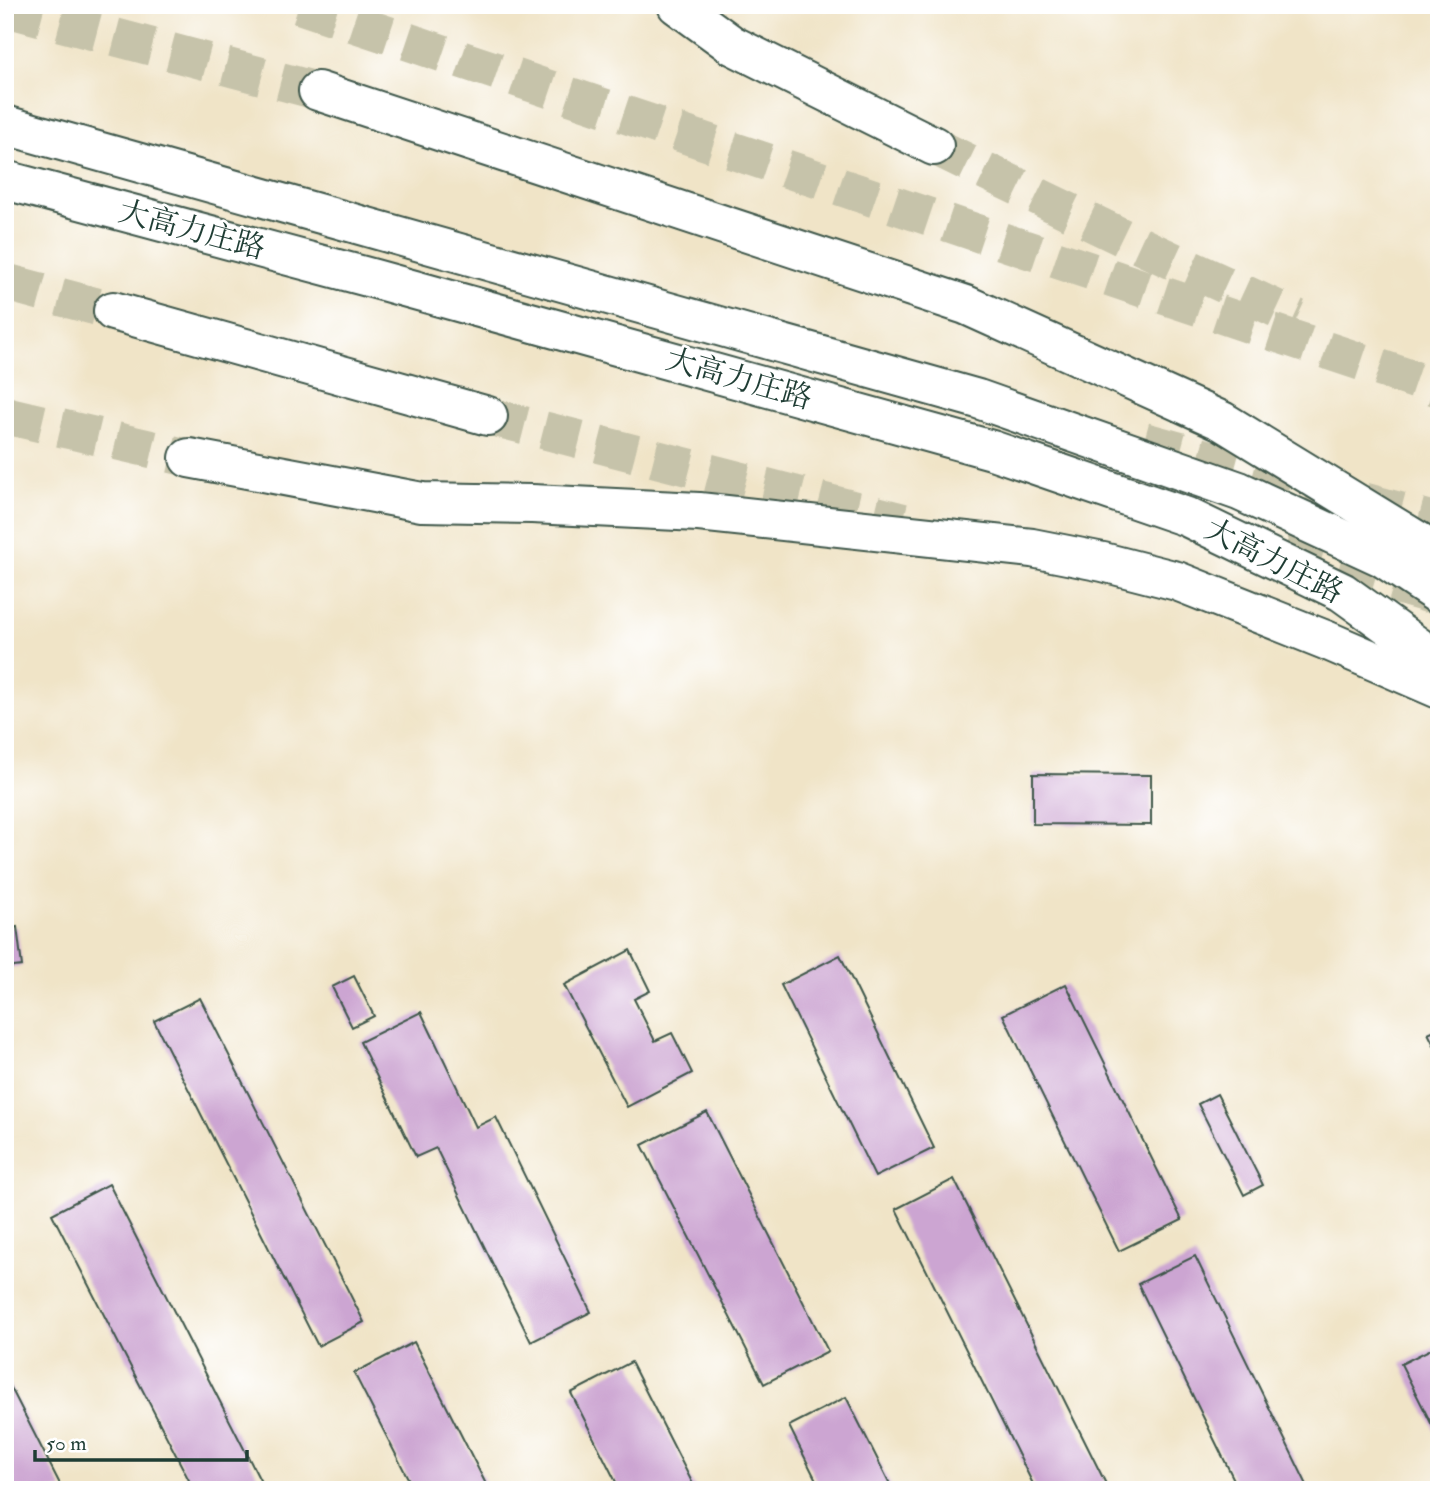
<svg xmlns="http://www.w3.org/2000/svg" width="1444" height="1495" font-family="'IM FELL Double Pica','Noto Serif SC',serif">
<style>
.building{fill:#cca5d2}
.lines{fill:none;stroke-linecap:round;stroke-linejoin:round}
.motorway-tunnel{stroke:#c6c3aa;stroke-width:38;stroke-dasharray:38 19;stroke-linecap:butt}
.primary-casing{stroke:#3e564a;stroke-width:42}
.motorway-casing{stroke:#3e564a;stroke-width:42}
.primary{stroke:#fff;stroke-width:38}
.motorway{stroke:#fff;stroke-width:38}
.labels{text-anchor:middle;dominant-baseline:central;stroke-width:5;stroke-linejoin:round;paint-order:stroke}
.street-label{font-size:30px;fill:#1f3d34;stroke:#fff}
</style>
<rect width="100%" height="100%" fill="#fff"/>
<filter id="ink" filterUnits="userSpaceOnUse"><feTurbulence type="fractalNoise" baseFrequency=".0143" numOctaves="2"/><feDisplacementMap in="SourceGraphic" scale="14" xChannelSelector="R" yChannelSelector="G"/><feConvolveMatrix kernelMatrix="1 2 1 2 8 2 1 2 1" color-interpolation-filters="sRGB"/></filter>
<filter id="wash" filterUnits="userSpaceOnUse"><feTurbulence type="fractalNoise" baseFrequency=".00686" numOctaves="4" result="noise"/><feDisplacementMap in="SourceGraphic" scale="28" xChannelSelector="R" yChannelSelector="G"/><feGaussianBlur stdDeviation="1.57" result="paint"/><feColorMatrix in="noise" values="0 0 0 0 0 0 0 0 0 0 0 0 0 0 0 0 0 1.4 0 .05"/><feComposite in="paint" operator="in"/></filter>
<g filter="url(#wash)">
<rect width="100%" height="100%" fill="#f0e4c7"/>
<g id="blocks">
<g class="building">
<polygon points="1033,774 1151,775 1151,825 1033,824"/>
<polygon points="17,927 22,966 5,968 5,929"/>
<polygon points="630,950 650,991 634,999 655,1041 672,1033 692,1073 627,1107 564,985"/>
<polygon points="840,955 934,1148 875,1177 781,985"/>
<polygon points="354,976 374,1016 352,1027 332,987"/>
<polygon points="1066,984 1182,1220 1119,1251 1003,1015"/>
<polygon points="200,998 364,1322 318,1346 154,1021"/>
<polygon points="421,1012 476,1127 496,1117 591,1312 531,1342 436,1148 416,1157 360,1042"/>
<polygon points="1439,1028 1439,1055 1428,1033"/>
<polygon points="1217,1094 1263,1185 1244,1195 1198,1104"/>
<polygon points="707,1112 828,1351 764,1384 642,1145"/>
<polygon points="954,1179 1109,1490 1036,1490 896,1209"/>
<polygon points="109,1184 265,1490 194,1490 52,1214"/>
<polygon points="1195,1256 1309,1489 1307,1490 1239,1490 1138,1284"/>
<polygon points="414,1342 489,1490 414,1490 354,1373"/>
<polygon points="1439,1345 1439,1439 1401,1364"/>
<polygon points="631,1362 696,1490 620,1490 571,1393"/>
<polygon points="5,1376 63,1490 5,1490"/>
<polygon points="846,1397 893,1490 821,1490 789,1426"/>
</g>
</g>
</g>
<g filter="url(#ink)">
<use href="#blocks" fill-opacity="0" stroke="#3e564a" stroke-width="2"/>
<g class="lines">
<g class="motorway-tunnel">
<polyline points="299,5 1439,388"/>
<polyline points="5,8 318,91"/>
<polyline points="934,146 1132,242 1297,318"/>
<polyline points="5,282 113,311"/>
<polyline points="5,415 189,458"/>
<polyline points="488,416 903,522"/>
<polyline points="1144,441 1439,522"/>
<polyline points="1284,552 1435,596"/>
</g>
<g class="primary-casing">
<g id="primary">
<polyline points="5,125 978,399 1239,491 1382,557 1439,595"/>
<polyline points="5,180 375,279 992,450 1187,517 1342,592 1439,662"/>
</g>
</g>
<g class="motorway-casing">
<g id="motorway">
<polyline points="677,5 732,45 934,146"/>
<polyline points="318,91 966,305 1222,421 1439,554"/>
<polyline points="113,311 488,416"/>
<polyline points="189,458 422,502 532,504 699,512 1032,548 1103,562 1177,581 1328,641 1439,689"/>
</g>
</g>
<use href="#primary" class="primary"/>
<use href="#motorway" class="motorway"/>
</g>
</g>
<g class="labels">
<g class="street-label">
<text transform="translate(192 230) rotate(15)">大高力庄路</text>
<text transform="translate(739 379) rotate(16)">大高力庄路</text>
<text transform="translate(1274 561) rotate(27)">大高力庄路</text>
</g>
</g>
<rect width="1444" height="1495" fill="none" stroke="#fff" stroke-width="28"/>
<path d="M35 1450v10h212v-10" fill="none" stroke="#1f3d34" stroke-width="3.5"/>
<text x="46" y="1450" font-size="21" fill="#1f3d34" stroke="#ffffff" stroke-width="5" paint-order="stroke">50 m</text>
</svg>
